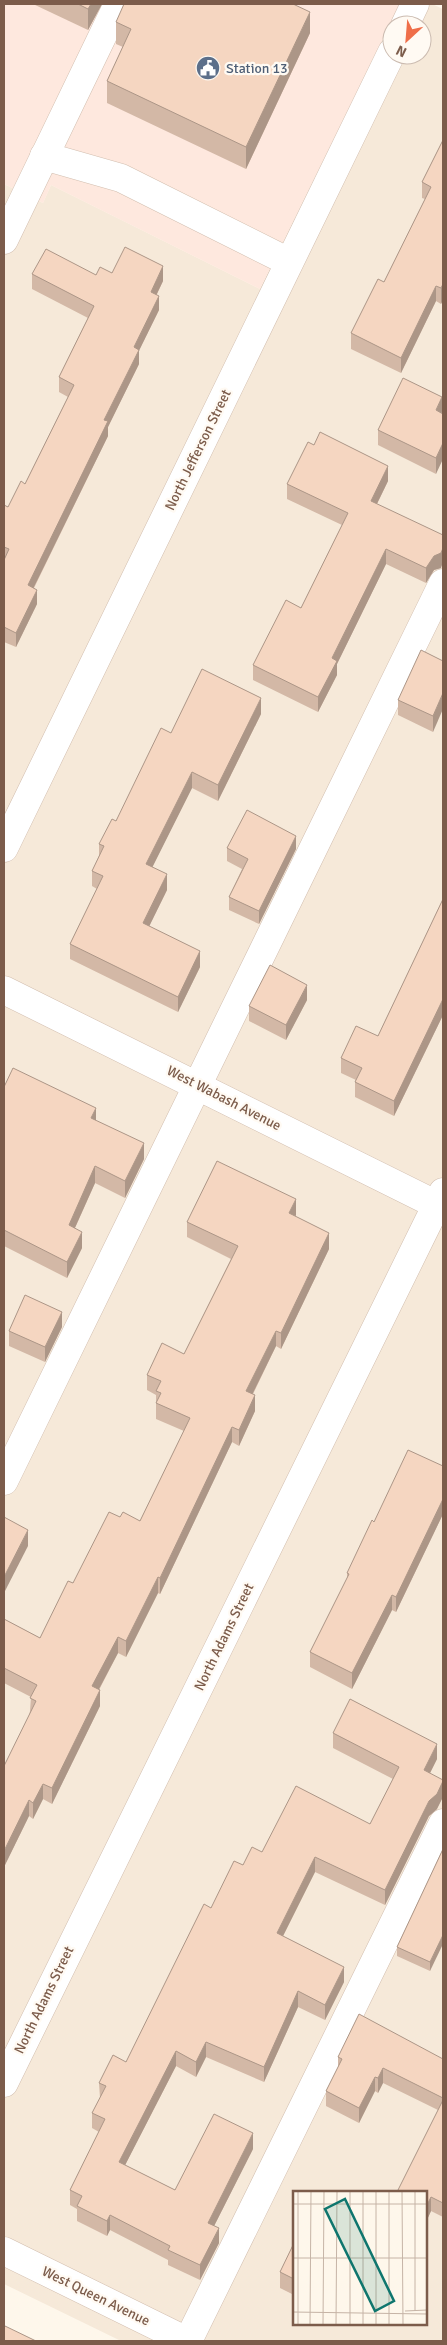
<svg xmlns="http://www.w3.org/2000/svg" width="447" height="2345" font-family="Signika,sans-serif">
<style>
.residential{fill:#f6e9d9;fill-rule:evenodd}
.commercial{fill:#fee8de}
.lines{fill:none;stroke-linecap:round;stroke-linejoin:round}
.minor-casing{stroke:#d2beaf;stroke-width:29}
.minor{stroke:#fff;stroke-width:28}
.wall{fill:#d3b8a6}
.shaded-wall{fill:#ac9687}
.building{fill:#f5d6c1;stroke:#ac9687}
.labels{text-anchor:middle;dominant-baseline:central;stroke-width:4.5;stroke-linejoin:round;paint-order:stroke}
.service-label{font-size:14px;fill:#4e5e75;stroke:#fffaf3;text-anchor:start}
.street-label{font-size:14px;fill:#7c5c4b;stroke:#fffaf3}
.inset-road{fill:none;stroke:#c6b4a6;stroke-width:1}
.view{fill:#0f766e;fill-opacity:0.15;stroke:#0f766e;stroke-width:2.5}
.inset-edge{fill:none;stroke:#7c5c4b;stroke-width:2.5}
</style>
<rect width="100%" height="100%" fill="#fef7eb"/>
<path class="residential" d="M 400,4 L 432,4 L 443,9 L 443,2341 L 121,2341 L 4,2284 L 4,184 L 43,203 L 51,185 L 260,289 ZM 392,25 L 422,25 L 422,55 L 392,55 ZM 294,2192 L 426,2192 L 426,2324 L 294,2324 Z"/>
<polygon class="commercial" points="4,4 400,4 260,289 51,185 43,203 4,184"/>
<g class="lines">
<g class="minor-casing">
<g id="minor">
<polyline points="405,25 415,4"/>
<polyline points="44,156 121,178 289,262"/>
<polyline points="4,240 118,4"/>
<polyline points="4,848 392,52"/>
<polyline points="4,990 443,1208"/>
<polyline points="4,1481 443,583"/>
<polyline points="4,2083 443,1192"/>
<polyline points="4,2251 187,2341"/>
<polyline points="188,2341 443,1823"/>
</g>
</g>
<use href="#minor" class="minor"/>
</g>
<g class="wall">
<polygon points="33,4 102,4 88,30"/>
<polygon points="116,22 310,33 246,169 107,103 107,81 123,47 116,44"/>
<polygon points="443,140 443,300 441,304 436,301 401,373 351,349 351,333 384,282 425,199 422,198 422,182"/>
<polygon points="112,273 163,281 157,294 159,310 139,350 139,364 108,427 108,436 34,588 37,604 16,647 4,642 4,505 8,507 25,484 68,397 59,392 59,377 88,318 32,289 32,274 96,275"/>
<polygon points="442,412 436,474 378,445 378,430"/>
<polygon points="388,481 377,504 441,568 434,570 426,583 386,564 337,664 337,675 318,712 253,680 253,665 301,608 342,525 287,499 287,484"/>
<polygon points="443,661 433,732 398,715 398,700"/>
<polygon points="261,714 218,801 192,788 152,867 167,890 149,926 200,967 178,1012 70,959 70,944 97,889 92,886 92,871 99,856 99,844 116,821 171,733"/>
<polygon points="227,848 296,849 259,924 229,910 229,897 242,869 227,861"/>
<polygon points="443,899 443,1015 394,1116 355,1097 355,1082 356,1080 341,1073 341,1058 378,1036"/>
<polygon points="307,1000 286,1040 249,1021 249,1006"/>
<polygon points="4,1087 96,1121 144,1159 125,1198 95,1183 75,1228 82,1248 67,1278 4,1246"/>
<polygon points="296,1215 295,1216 329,1249 281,1349 276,1346 253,1394 255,1411 239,1446 232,1442 160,1594 158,1593 126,1657 118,1653 99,1690 100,1706 52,1804 43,1799 33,1819 29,1816 4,1867 30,1711 31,1697 4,1683 4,1619 40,1638 73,1583 120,1517 140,1521 184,1431 156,1419 156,1395 147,1390 147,1375 184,1354 231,1259 187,1237 187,1222"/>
<polygon points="62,1327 45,1362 9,1346 9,1331"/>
<polygon points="443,1466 443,1514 396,1612 392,1610 352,1689 310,1667 310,1652 347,1579 347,1573"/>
<polygon points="333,1733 437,1759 430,1773 437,1809 429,1816 385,1905 315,1872 283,1936 344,1982 325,2020 298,2007 264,2082 206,2057 196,2077 176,2066 125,2165 175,2190 253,2149 214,2226 219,2243 200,2280 168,2265 168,2260 110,2230 107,2236 77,2221 77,2209 70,2205 70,2190 99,2132 92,2128 92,2113 100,2098 99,2083 126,2062 211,1908 243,1865 262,1852 370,1824 393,1779 333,1748"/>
<polygon points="443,1849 430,1971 397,1956 397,1947"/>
<polygon points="338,2057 443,2059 443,2217 431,2211 426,2222 438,2110 383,2083 378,2093 375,2091 359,2123 326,2106 326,2091 338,2068"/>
<polygon points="294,2243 294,2295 280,2288 280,2272"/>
</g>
<g class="shaded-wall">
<polygon points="91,4 102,4 88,30 88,9"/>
<polygon points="310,12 310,33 246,169 246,147"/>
<polygon points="163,266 163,281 151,306 151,292"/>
<polygon points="443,284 443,300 441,304 441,288"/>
<polygon points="436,286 436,301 401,373 401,358"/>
<polygon points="159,296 159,310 134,361 134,347"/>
<polygon points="139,350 139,364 108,427 108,436 28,599 28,585 104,420"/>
<polygon points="442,397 442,412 436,426 436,410"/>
<polygon points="443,443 443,459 436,474 436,458"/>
<polygon points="388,466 388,481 371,516 371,501"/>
<polygon points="443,548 443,562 441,568 434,570 426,583 426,568 434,556"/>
<polygon points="386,549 386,564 337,664 337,675 318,712 318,697 332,658"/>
<polygon points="37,590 37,604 16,647 16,633"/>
<polygon points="443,693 443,709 433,732 433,716"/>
<polygon points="261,698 261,714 218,801 218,785"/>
<polygon points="192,772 192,788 146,880 146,864"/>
<polygon points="296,836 296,849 259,924 259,911"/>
<polygon points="167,874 167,890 143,939 143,923"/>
<polygon points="200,951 200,967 178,1012 178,997"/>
<polygon points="307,985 307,1000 286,1040 286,1025"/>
<polygon points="443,999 443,1015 394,1116 394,1101"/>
<polygon points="96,1108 96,1124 91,1118"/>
<polygon points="144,1143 144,1159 125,1198 125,1181"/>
<polygon points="95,1166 95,1183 69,1241 69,1225"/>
<polygon points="296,1199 296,1215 289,1229 289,1213"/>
<polygon points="82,1232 82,1248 67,1278 67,1262"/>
<polygon points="329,1233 329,1249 281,1349 281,1333"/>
<polygon points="62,1312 62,1327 45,1362 45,1347"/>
<polygon points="276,1331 276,1346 246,1407 246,1391"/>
<polygon points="255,1395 255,1411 239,1446 239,1430"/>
<polygon points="232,1427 232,1442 160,1594 160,1578"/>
<polygon points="443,1499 443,1514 396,1612 396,1597"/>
<polygon points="28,1530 28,1546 4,1593 4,1577"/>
<polygon points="158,1577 158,1593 126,1657 126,1641"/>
<polygon points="392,1595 392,1610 352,1689 352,1673"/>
<polygon points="118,1637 118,1653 92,1702 92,1686"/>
<polygon points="100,1690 100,1706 52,1804 52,1788"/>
<polygon points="437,1744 437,1759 424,1785 424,1770"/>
<polygon points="443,1781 443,1797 437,1809 429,1816 385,1905 385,1890 429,1801"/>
<polygon points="43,1784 43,1799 33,1819 33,1803"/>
<polygon points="29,1800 29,1816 4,1867 4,1851"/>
<polygon points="315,1857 315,1872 277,1948 277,1933"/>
<polygon points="443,1935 443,1944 430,1971 430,1962"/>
<polygon points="344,1967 344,1982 325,2020 325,2005"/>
<polygon points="298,1991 298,2007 264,2082 264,2067"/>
<polygon points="206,2042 206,2057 196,2077 196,2062"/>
<polygon points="176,2051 176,2066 119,2177 119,2162"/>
<polygon points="383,2068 383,2083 378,2093 378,2078"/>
<polygon points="375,2077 375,2091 359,2123 359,2108"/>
<polygon points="253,2133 253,2149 208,2238 208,2223"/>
<polygon points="431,2197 431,2211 426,2222 426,2207"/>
<polygon points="110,2215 110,2230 107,2236 107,2221"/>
<polygon points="219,2228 219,2243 200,2280 200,2265"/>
</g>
<g class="building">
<polygon points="78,4 91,4 88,9"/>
<polygon points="124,4 293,4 310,12 246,147 107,81 131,29 116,22"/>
<polygon points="443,140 443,284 441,288 436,286 401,358 351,333 378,279 384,282 431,187 422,182"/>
<polygon points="125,247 163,266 151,292 159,296 134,347 139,350 104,420 108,421 28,585 37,590 16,633 4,627 4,560 9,549 4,547 4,505 8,507 21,481 25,484 74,385 59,377 94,306 32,274 46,249 96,275 100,267 112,273"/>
<polygon points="403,378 442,397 436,410 443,414 443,443 436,458 378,430"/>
<polygon points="320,432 388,466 371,501 443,535 443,548 441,553 434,556 426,568 386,549 332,658 337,661 318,697 253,665 286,600 301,608 348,513 287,484 308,442 314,445"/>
<polygon points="421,650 443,661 443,693 433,716 398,700"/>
<polygon points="202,669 261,698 218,785 192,772 146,864 167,874 143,923 200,951 178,997 70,944 103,876 92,871 104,846 99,844 112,819 116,821 161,728 171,733"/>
<polygon points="247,810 296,836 259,911 229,897 248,859 227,848"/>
<polygon points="443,899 443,999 394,1101 355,1082 362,1068 341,1058 356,1026 378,1036"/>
<polygon points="270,965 307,985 286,1025 249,1006"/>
<polygon points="13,1068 96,1108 91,1118 144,1143 125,1181 95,1166 69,1225 82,1232 67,1262 4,1230 4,1087"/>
<polygon points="217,1161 296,1199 289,1213 329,1233 281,1333 276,1331 246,1391 255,1395 239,1430 232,1427 160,1578 158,1577 126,1641 118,1637 92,1686 100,1690 52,1788 43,1784 33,1803 29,1800 4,1851 4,1766 36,1701 30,1698 37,1685 4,1668 4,1619 40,1638 68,1581 73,1583 109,1512 120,1517 123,1512 140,1521 190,1418 156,1403 161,1393 156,1391 161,1381 147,1375 162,1343 184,1354 238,1246 187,1222"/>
<polygon points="25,1295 62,1312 45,1347 9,1331"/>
<polygon points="408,1450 443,1466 443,1499 396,1597 392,1595 352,1673 310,1652 349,1574 347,1573 372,1520 374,1522"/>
<polygon points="4,1517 28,1530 4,1577"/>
<polygon points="350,1699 437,1744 424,1770 443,1780 443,1781 437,1794 429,1801 385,1890 315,1857 277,1933 344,1967 325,2005 298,1991 264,2067 206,2042 196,2062 176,2051 119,2162 175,2190 214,2114 253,2133 208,2223 219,2228 200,2265 168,2250 170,2246 110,2215 107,2221 77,2206 82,2196 70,2190 105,2119 92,2113 106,2086 99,2083 113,2055 126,2062 204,1904 211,1908 234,1861 243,1865 252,1847 262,1852 296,1786 370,1824 399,1767 333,1733"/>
<polygon points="443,1849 443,1935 430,1962 397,1947"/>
<polygon points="359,2014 443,2059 443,2098 383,2068 378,2078 375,2077 359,2108 326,2091 342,2059 338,2057"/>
<polygon points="443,2100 443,2203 431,2197 426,2207 426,2192 397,2192"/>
<polygon points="294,2243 294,2279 280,2272"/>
<polygon points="5,2326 36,2341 4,2341 4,2329"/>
</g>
<defs>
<g id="civic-disc" transform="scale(1.25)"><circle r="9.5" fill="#5c6f8a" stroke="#fffaf3"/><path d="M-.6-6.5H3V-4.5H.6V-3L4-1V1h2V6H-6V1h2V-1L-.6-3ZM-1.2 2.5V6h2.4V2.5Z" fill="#fff"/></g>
</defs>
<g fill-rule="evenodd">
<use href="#civic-disc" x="208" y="68"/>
</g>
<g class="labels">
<g class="service-label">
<text x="226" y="68">Station 13</text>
</g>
<g class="street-label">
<text transform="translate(198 450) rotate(-64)">North Jefferson Street</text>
<text transform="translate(224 1098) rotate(27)">West Wabash Avenue</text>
<text transform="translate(224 1637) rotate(-64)">North Adams Street</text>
<text transform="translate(44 2000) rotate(-64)">North Adams Street</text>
<text transform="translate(96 2296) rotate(26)">West Queen Avenue</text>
</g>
</g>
<g transform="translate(293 2191)">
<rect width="134" height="134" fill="#fef7eb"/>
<path class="inset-road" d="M 57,0 L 57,134M 96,0 L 96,134M 109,0 L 110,134M 122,0 L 122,120M 0,13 L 134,13M 0,67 L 134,67M 112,120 L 134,119M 0,121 L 134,123M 5,134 L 5,0M 17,134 L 18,0M 30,134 L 31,0M 43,134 L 44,0M 70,134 L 70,0M 83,134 L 83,0"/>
<path class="view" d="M 52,8 L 101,110 L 82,120 L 32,18 Z"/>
<rect width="134" height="134" class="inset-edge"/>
</g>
<rect width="447" height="2345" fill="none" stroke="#7c5c4b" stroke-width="10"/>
<g transform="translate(407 40) rotate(206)"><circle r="24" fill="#fffaf3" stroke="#cbbbb0"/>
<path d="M0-4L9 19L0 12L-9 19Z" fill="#ef6e49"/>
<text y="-8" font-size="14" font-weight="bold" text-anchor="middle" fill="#7c5c4b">N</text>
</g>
</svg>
